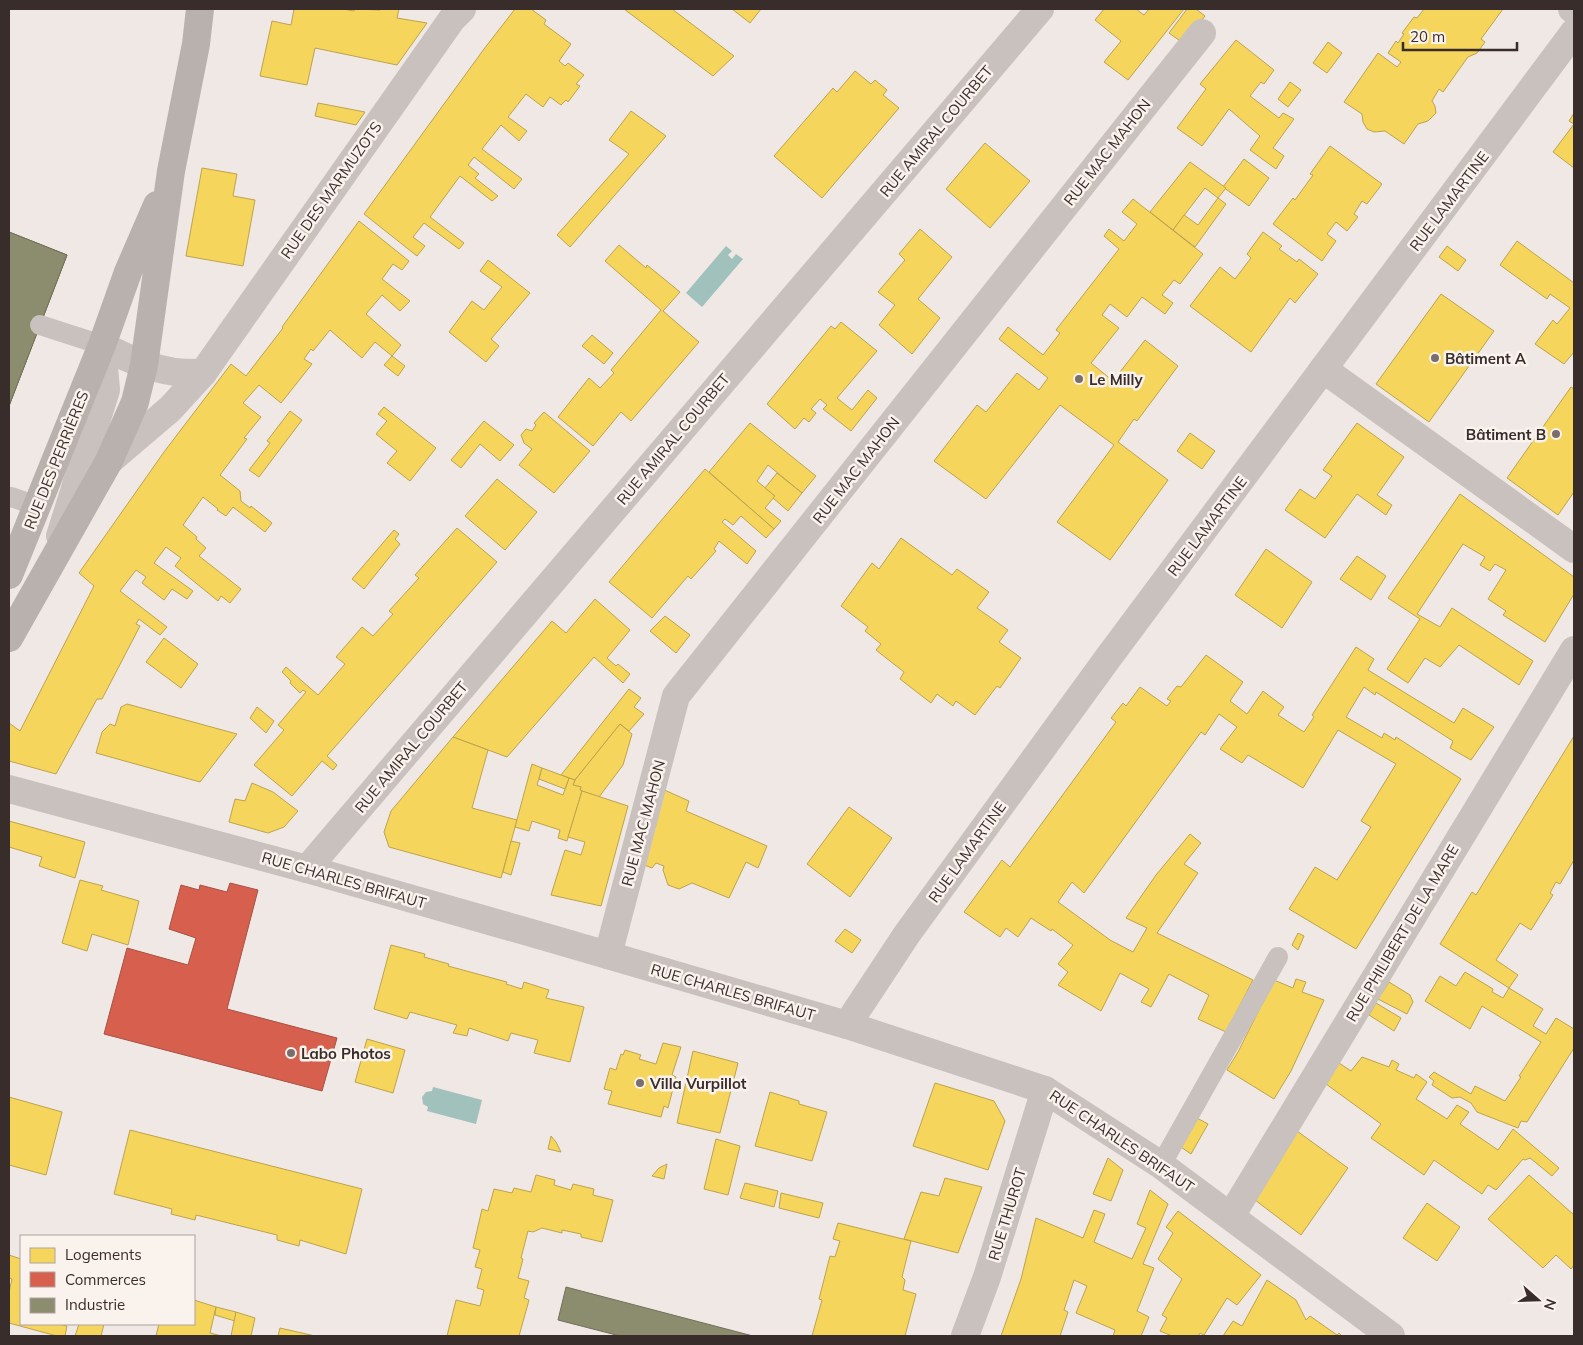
<svg xmlns="http://www.w3.org/2000/svg" width="1583" height="1345" font-family="Mulish,sans-serif">
<style>
.water{fill:#a1c1bc}
.homes{fill:#f6d55c;stroke:#bda34d}
.shops{fill:#d6604d;stroke:#a75143}
.industry{fill:#8c8c6e;stroke:#73705a}
.lines{fill:none;stroke-linecap:round;stroke-linejoin:round}
.lane{stroke:#c8c1bd;stroke-width:20}
.street{stroke:#c8c1bd;stroke-width:28}
.secondary{stroke:#b9b1ad;stroke-width:28}
.poi-dot{fill:#796e6c;stroke:#faf2ed;stroke-width:2}
.labels{text-anchor:middle;dominant-baseline:central;stroke-width:5;stroke-linejoin:round;paint-order:stroke}
.street-label{font-size:15px;fill:#392d2b;stroke:#faf2ed}
.poi-label{font-size:15px;font-weight:bold;fill:#392d2b;stroke:#faf2ed;text-anchor:start}
</style>
<rect width="100%" height="100%" fill="#efe8e4"/>
<g class="water">
<polygon points="726,246 732,251 728,255 732,259 736,254 743,259 702,307 686,293"/>
<polygon points="433,1087 482,1100 476,1124 427,1111 428,1107 423,1104 422,1097 426,1092 432,1091"/>
</g>
<g class="homes">
<polygon points="294,9 343,9 354,11 355,9 380,10 380,9 399,9 397,18 427,23 397,65 315,48 307,85 260,76 272,21 291,25"/>
<polygon points="515,9 531,9 546,20 544,24 571,44 559,61 565,66 568,63 584,75 576,84 580,86 568,102 566,100 561,105 550,97 543,107 526,94 508,117 527,131 519,141 501,125 482,149 522,179 514,189 474,157 468,165 479,174 475,178 498,196 492,201 460,176 430,217 464,243 459,249 424,223 413,237 425,246 417,256 364,214 484,49"/>
<polygon points="624,9 672,9 734,56 713,76"/>
<polygon points="732,9 761,9 750,23"/>
<polygon points="1104,9 1136,9 1144,15 1149,9 1184,9 1128,80 1104,62 1121,41 1095,20"/>
<polygon points="1187,9 1196,9 1205,16 1183,43 1169,33"/>
<polygon points="1424,9 1503,9 1481,39 1485,42 1477,53 1468,57 1443,92 1439,89 1432,101 1435,106 1436,113 1428,121 1418,124 1404,144 1385,131 1374,132 1367,129 1363,122 1362,114 1344,102 1378,53 1397,67 1401,62 1388,53 1396,41 1398,43 1404,34 1402,33 1414,17 1417,18"/>
<polygon points="1236,40 1274,70 1264,84 1261,82 1250,96 1279,118 1283,113 1294,119 1273,148 1284,156 1276,169 1250,150 1260,136 1229,109 1202,146 1177,128 1206,89 1200,84"/>
<polygon points="1328,42 1342,53 1327,73 1313,63"/>
<polygon points="855,71 871,84 875,80 887,90 883,95 899,108 822,198 774,156 833,88 837,92"/>
<polygon points="1290,82 1301,90 1288,107 1278,99"/>
<polygon points="318,103 365,112 356,125 315,116"/>
<polygon points="631,111 666,136 570,247 557,235 629,154 609,140"/>
<polygon points="1574,113 1574,168 1553,152 1574,124 1569,121"/>
<polygon points="985,143 1030,181 990,228 946,189"/>
<polygon points="1330,146 1382,184 1367,204 1362,201 1354,214 1358,217 1347,231 1336,222 1327,234 1336,241 1322,261 1273,224 1293,198 1295,200 1313,175 1310,174"/>
<polygon points="1244,159 1269,178 1249,206 1223,187"/>
<polygon points="1190,162 1226,188 1218,198 1205,188 1173,230 1150,212"/>
<polygon points="202,168 237,174 233,196 255,200 243,266 186,256"/>
<polygon points="1218,198 1226,204 1195,247 1173,230 1184,215 1198,225"/>
<polygon points="1133,199 1203,254 1180,284 1174,280 1162,295 1173,303 1165,314 1142,297 1127,317 1110,304 1102,315 1119,328 1091,363 1113,381 1145,340 1178,366 1137,421 1134,419 1118,442 1168,480 1110,560 1057,522 1114,445 1060,405 986,499 934,461 977,405 986,412 1017,373 1039,390 1048,378 999,339 1008,327 1043,355 1060,333 1056,330 1119,249 1104,236 1109,229 1124,241 1137,224 1122,212"/>
<polygon points="359,221 409,261 402,270 393,264 382,279 410,301 400,311 382,295 366,314 401,345 392,356 375,342 362,358 330,330 313,351 311,349 304,359 312,364 281,403 259,385 243,403 261,417 244,438 247,439 220,475 240,491 241,501 250,508 251,506 272,523 265,532 233,507 226,516 217,510 218,509 203,497 183,525 197,537 196,539 206,548 199,556 241,589 230,603 221,596 218,601 175,566 181,558 166,547 154,563 193,591 187,599 172,589 164,600 142,583 146,577 136,570 120,591 167,627 160,635 139,619 136,624 140,626 102,699 97,699 56,774 9,761 9,723 20,731 94,586 79,573 164,452 231,364 246,376 283,328 282,327"/>
<polygon points="920,229 952,257 918,299 940,318 912,354 879,325 895,305 878,292 905,260 899,254"/>
<polygon points="1263,232 1282,246 1279,249 1297,262 1299,259 1318,274 1295,303 1290,298 1251,352 1190,306 1220,267 1235,279 1251,258 1247,254"/>
<polygon points="1517,241 1574,283 1574,352 1564,364 1535,344 1553,320 1557,324 1570,308 1550,294 1547,299 1500,265"/>
<polygon points="619,245 646,268 647,265 680,292 663,311 699,342 631,421 621,412 593,446 558,417 589,378 600,388 614,373 611,370 661,310 605,261"/>
<polygon points="1447,246 1466,260 1458,271 1439,257"/>
<polygon points="488,260 530,293 491,339 499,346 486,362 449,332 472,301 484,310 502,287 480,271"/>
<polygon points="1441,294 1494,331 1429,422 1376,384"/>
<polygon points="841,322 877,351 837,398 852,410 868,390 877,398 851,431 823,409 827,405 820,399 811,409 816,413 809,422 804,418 795,429 767,404 831,326 835,329"/>
<polygon points="592,335 613,353 604,364 582,346"/>
<polygon points="392,356 405,366 398,376 384,365"/>
<polygon points="1571,387 1574,389 1574,492 1558,515 1507,478"/>
<polygon points="384,407 436,448 410,481 387,463 397,451 376,434 387,421 378,414"/>
<polygon points="290,411 302,420 259,477 249,470 270,443 267,441"/>
<polygon points="544,412 590,451 554,493 519,465 532,449 524,443 521,435 526,429 532,431 536,425 534,423"/>
<polygon points="484,421 514,445 500,461 480,444 461,468 451,460"/>
<polygon points="750,423 816,476 802,493 768,465 757,481 775,496 765,508 781,521 774,529 709,472"/>
<polygon points="1357,423 1404,457 1377,495 1392,505 1386,515 1357,494 1325,538 1285,510 1300,489 1315,499 1332,476 1323,470"/>
<polygon points="1190,433 1215,451 1202,469 1177,451"/>
<polygon points="705,469 774,529 766,538 741,516 733,525 725,519 722,522 756,551 747,564 719,541 714,549 716,551 691,579 688,576 652,618 609,582"/>
<polygon points="777,473 802,493 788,511 773,498 775,496 765,488"/>
<polygon points="497,479 537,512 505,550 465,516"/>
<polygon points="1460,494 1574,577 1574,594 1545,642 1503,615 1506,611 1488,599 1506,570 1495,564 1490,571 1480,565 1485,557 1463,544 1417,614 1440,627 1452,608 1533,661 1519,685 1459,645 1440,667 1425,658 1408,683 1387,669 1420,619 1388,598"/>
<polygon points="457,528 497,562 327,756 337,765 333,770 322,761 292,796 254,765 284,730 278,725 306,692 303,690 300,693 290,683 291,681 282,672 286,667 318,695 345,664 336,657 362,627 373,636 393,614 389,611 419,578 415,575"/>
<polygon points="394,530 399,534 395,539 400,544 364,589 352,579"/>
<polygon points="901,538 952,575 957,569 989,592 977,608 1008,630 999,642 1021,658 1000,688 997,686 975,715 956,701 953,706 937,694 931,703 900,679 904,672 876,650 881,644 865,631 868,627 841,606 872,563 879,569"/>
<polygon points="1266,549 1312,582 1282,628 1235,595"/>
<polygon points="1357,556 1386,576 1371,600 1340,579"/>
<polygon points="595,599 630,630 607,658 616,666 618,664 630,674 623,683 594,657 507,757 453,737 552,621 566,633"/>
<polygon points="665,616 690,635 676,653 650,631"/>
<polygon points="164,638 198,664 181,688 146,662"/>
<polygon points="1356,647 1374,659 1368,670 1454,723 1463,708 1494,727 1471,760 1450,748 1453,741 1376,692 1375,695 1364,687 1346,717 1382,738 1384,733 1395,740 1396,737 1461,779 1356,949 1289,909 1315,867 1337,880 1371,827 1361,821 1396,764 1338,730 1303,788 1248,755 1242,763 1220,749 1237,727 1219,714 1205,735 1201,732 1084,893 1072,882 1058,902 1110,940 1133,952 1147,928 1126,918 1156,875 1190,834 1201,843 1184,864 1198,873 1157,933 1253,980 1226,1032 1198,1019 1209,995 1169,974 1151,1007 1141,1002 1149,989 1120,973 1101,1011 1058,985 1068,972 1058,964 1073,945 1052,929 1051,931 1031,918 1018,937 1006,928 1000,937 964,912 1002,860 1010,867 1116,722 1111,718 1123,703 1126,706 1140,687 1167,706 1171,701 1167,699 1177,686 1181,687 1206,655 1243,682 1230,701 1247,714 1263,691 1284,707 1278,715 1304,732 1314,717 1312,715"/>
<polygon points="629,689 641,698 634,707 644,714 629,731 620,724 575,780 561,775"/>
<polygon points="127,704 237,734 200,782 96,753 102,732 110,724 115,726 121,707"/>
<polygon points="257,707 274,721 266,733 250,718"/>
<polygon points="620,724 632,734 623,765 599,797 582,791 580,790 581,787 573,785 575,780"/>
<polygon points="1574,736 1574,860 1560,884 1556,882 1550,893 1553,895 1531,930 1520,923 1496,960 1518,975 1509,988 1440,944 1472,892 1476,895"/>
<polygon points="453,737 488,750 472,808 517,820 501,878 389,847 384,832 391,811"/>
<polygon points="532,764 542,768 537,785 563,795 569,778 575,780 573,785 581,787 580,790 582,791 567,841 558,838 560,830 532,821 529,831 515,827"/>
<polygon points="542,768 569,778 565,789 539,779"/>
<polygon points="252,783 273,792 298,811 284,827 268,833 229,822 235,799 245,801"/>
<polygon points="660,788 689,801 686,811 767,846 758,868 746,862 729,898 692,883 679,889 668,885 663,870 664,866 656,863 652,868 639,863"/>
<polygon points="582,791 628,806 601,906 551,895 565,850 581,855 585,842 568,837"/>
<polygon points="849,807 892,838 850,897 807,864"/>
<polygon points="9,821 85,842 75,878 39,866 42,857 9,847"/>
<polygon points="511,841 520,843 511,875 503,872"/>
<polygon points="80,880 103,886 101,890 139,901 128,945 92,934 87,951 62,943"/>
<polygon points="845,929 861,940 852,953 835,941"/>
<polygon points="1298,933 1304,936 1298,950 1292,945"/>
<polygon points="391,945 425,954 424,957 449,964 448,966 507,982 506,984 522,989 524,982 549,990 546,998 584,1007 570,1062 534,1053 538,1040 511,1033 508,1041 469,1028 467,1036 453,1033 457,1025 410,1012 407,1019 374,1009"/>
<polygon points="1465,972 1493,989 1492,992 1503,998 1509,988 1543,1009 1533,1026 1546,1034 1556,1018 1574,1029 1574,1048 1527,1122 1521,1121 1518,1128 1477,1112 1471,1103 1460,1097 1452,1098 1432,1085 1434,1081 1429,1077 1434,1072 1471,1094 1475,1086 1505,1101 1521,1077 1519,1076 1541,1042 1482,1006 1470,1029 1425,1001 1440,976 1456,986"/>
<polygon points="1296,979 1306,982 1302,992 1324,1000 1291,1071 1274,1099 1227,1070 1238,1052 1274,980 1293,988"/>
<polygon points="1389,982 1410,995 1413,1002 1407,1014 1378,999"/>
<polygon points="1376,1003 1401,1018 1394,1031 1369,1015"/>
<polygon points="367,1039 405,1050 393,1093 355,1082"/>
<polygon points="663,1043 681,1047 672,1075 676,1077 668,1108 664,1106 661,1117 608,1104 612,1091 604,1089 610,1068 616,1070 621,1054 623,1055 625,1050 641,1055 639,1059 656,1064"/>
<polygon points="693,1051 738,1063 720,1133 677,1123"/>
<polygon points="1362,1057 1389,1067 1392,1060 1399,1064 1396,1070 1414,1078 1416,1074 1427,1082 1416,1099 1447,1119 1457,1105 1469,1112 1460,1124 1498,1150 1513,1129 1559,1168 1552,1176 1530,1158 1525,1160 1523,1159 1496,1190 1488,1185 1482,1194 1434,1160 1424,1175 1371,1138 1381,1124 1326,1084 1339,1063 1351,1071"/>
<polygon points="935,1083 994,1101 1005,1121 988,1170 913,1146"/>
<polygon points="770,1092 799,1101 799,1104 827,1112 812,1161 755,1146"/>
<polygon points="9,1097 62,1112 46,1175 9,1165"/>
<polygon points="1197,1118 1208,1124 1191,1154 1178,1145"/>
<polygon points="130,1130 362,1189 346,1254 300,1240 299,1246 277,1240 277,1235 196,1215 195,1220 171,1214 172,1209 114,1194"/>
<polygon points="1297,1131 1348,1168 1301,1235 1255,1200"/>
<polygon points="551,1136 556,1142 561,1152 548,1149"/>
<polygon points="716,1139 740,1146 728,1195 704,1189"/>
<polygon points="1108,1158 1123,1170 1111,1201 1093,1194"/>
<polygon points="667,1164 664,1179 652,1176 659,1168"/>
<polygon points="536,1175 555,1180 554,1185 571,1190 573,1184 594,1189 593,1195 613,1200 602,1242 581,1237 581,1234 562,1230 562,1233 542,1228 533,1232 528,1231 521,1258 523,1259 518,1278 529,1281 524,1298 529,1300 519,1336 447,1336 456,1300 480,1306 484,1290 477,1288 482,1269 475,1267 480,1250 473,1248 482,1209 488,1211 494,1189 512,1193 514,1188 531,1192"/>
<polygon points="1529,1175 1574,1215 1574,1265 1571,1269 1556,1255 1543,1268 1488,1219"/>
<polygon points="945,1178 982,1187 958,1253 904,1239 921,1192 939,1196"/>
<polygon points="745,1183 778,1191 774,1207 740,1198"/>
<polygon points="1150,1190 1168,1204 1143,1264 1154,1268 1137,1311 1149,1317 1141,1336 1113,1336 1115,1330 1076,1313 1087,1286 1074,1280 1064,1310 1068,1312 1060,1336 1001,1336 1021,1279 1036,1218 1083,1238 1094,1210 1105,1214 1094,1242 1132,1259 1146,1228 1137,1224"/>
<polygon points="781,1193 823,1203 819,1218 779,1208"/>
<polygon points="1427,1203 1460,1227 1437,1261 1403,1238"/>
<polygon points="1178,1211 1261,1275 1237,1305 1227,1298 1204,1335 1200,1333 1198,1336 1172,1336 1160,1331 1167,1318 1162,1315 1182,1279 1158,1259 1173,1233 1166,1227"/>
<polygon points="838,1223 911,1241 902,1277 905,1280 903,1290 916,1294 905,1336 812,1336 822,1300 819,1299 830,1256 835,1257 840,1241 833,1239"/>
<polygon points="9,1255 21,1259 21,1324 59,1324 67,1326 65,1336 57,1336 9,1323 9,1292 12,1279 9,1278"/>
<polygon points="1267,1280 1296,1300 1306,1320 1310,1316 1337,1335 1339,1333 1342,1336 1223,1336 1233,1321 1242,1326"/>
<polygon points="194,1300 216,1307 210,1333 222,1336 156,1336 159,1324 194,1324"/>
<polygon points="216,1307 236,1312 235,1321 215,1315"/>
<polygon points="236,1312 255,1318 251,1336 231,1336"/>
<polygon points="79,1324 104,1324 101,1336 75,1336"/>
<polygon points="280,1328 315,1336 278,1336"/>
</g>
<polygon class="shops" points="230,883 258,890 227,1009 337,1038 322,1091 104,1034 127,948 188,965 196,938 169,929 181,885 199,890 200,885 227,892"/>
<g class="industry">
<polygon points="9,232 67,255 9,406"/>
<polygon points="9,232 67,255 9,406"/>
<polygon points="566,1287 753,1336 620,1336 558,1320"/>
</g>
<g class="lines">
<g class="lane">
<polyline points="40,325 102,345"/>
<polyline points="11,497 37,506"/>
<polyline points="1161,1165 1278,957"/>
</g>
<g class="street">
<polyline points="1572,9 1574,10"/>
<path d="M 102,345 C 125,358 149,368 175,372 C 184,373 194,373 203,373"/>
<polyline points="1323,369 1574,549"/>
<polyline points="109,461 170,409 203,373 452,19 462,9"/>
<polyline points="60,536 106,390 102,345"/>
<polyline points="9,789 307,869 556,940 847,1025 1045,1090 1161,1165 1391,1336"/>
<polyline points="307,869 1040,9"/>
<polyline points="608,955 676,696 1202,33"/>
<polyline points="847,1025 907,934 1108,658 1574,32"/>
<polyline points="1231,1216 1574,650"/>
<polyline points="965,1336 987,1277 1045,1090"/>
</g>
<g class="secondary">
<polyline points="9,575 102,345 128,272 157,205"/>
<polyline points="9,638 109,461 135,402 144,365 171,171 196,44 200,9"/>
</g>
</g>
<g class="poi-dot">
<circle cx="1435" cy="358" r="5"/>
<circle cx="1079" cy="379" r="5"/>
<circle cx="1556" cy="434" r="5"/>
<circle cx="291" cy="1053" r="5"/>
<circle cx="640" cy="1083" r="5"/>
</g>
<g class="labels">
<g class="street-label">
<text transform="translate(936 131) rotate(-50)">RUE AMIRAL COURBET</text>
<text transform="translate(1107 152) rotate(-52)">RUE MAC MAHON</text>
<text transform="translate(331 190) rotate(-55)">RUE DES MARMUZOTS</text>
<text transform="translate(1449 201) rotate(-53)">RUE LAMARTINE</text>
<text transform="translate(673 439) rotate(-50)">RUE AMIRAL COURBET</text>
<text transform="translate(56 460) rotate(-68)">RUE DES PERRIÈRES</text>
<text transform="translate(856 470) rotate(-52)">RUE MAC MAHON</text>
<text transform="translate(1207 526) rotate(-53)">RUE LAMARTINE</text>
<text transform="translate(411 747) rotate(-50)">RUE AMIRAL COURBET</text>
<text transform="translate(643 823) rotate(-75)">RUE MAC MAHON</text>
<text transform="translate(967 852) rotate(-54)">RUE LAMARTINE</text>
<text transform="translate(344 880) rotate(16)">RUE CHARLES BRIFAUT</text>
<text transform="translate(1402 933) rotate(-59)">RUE PHILIBERT DE LA MARE</text>
<text transform="translate(733 992) rotate(16)">RUE CHARLES BRIFAUT</text>
<text transform="translate(1122 1141) rotate(34)">RUE CHARLES BRIFAUT</text>
<text transform="translate(1007 1214) rotate(-73)">RUE THUROT</text>
</g>
<g class="poi-label">
<text x="1445" y="358">Bâtiment A</text>
<text x="1089" y="379">Le Milly</text>
<text x="1546" y="434" text-anchor="end">Bâtiment B</text>
<text x="301" y="1053">Labo Photos</text>
<text x="650" y="1083">Villa Vurpillot</text>
</g>
</g>
<rect width="1583" height="1345" fill="none" stroke="#392d2b" stroke-width="20"/>
<rect x="20" y="1235" width="175" height="90" fill="#faf2ed" stroke="#ada39f"/>
<rect x="30" y="1248" width="25" height="15" fill="#f6d55c" stroke="#ada39f"/>
<text x="65" y="1260" font-size="15" fill="#392d2b">Logements</text>
<rect x="30" y="1272" width="25" height="15" fill="#d6604d" stroke="#ada39f"/>
<text x="65" y="1285" font-size="15" fill="#392d2b">Commerces</text>
<rect x="30" y="1298" width="25" height="15" fill="#8c8c6e" stroke="#ada39f"/>
<text x="65" y="1310" font-size="15" fill="#392d2b">Industrie</text>
<g transform="translate(1538 1300) rotate(110)" stroke="#faf2ed" stroke-width="4" paint-order="stroke">
<path d="M0-4L9 19L0 12L-9 19Z" fill="#392d2b"/>
<text y="-8" font-size="14" font-weight="bold" text-anchor="middle" fill="#392d2b">N</text>
</g>
<path d="M1403 42v8h114v-8" fill="none" stroke="#392d2b" stroke-width="2.5"/>
<text x="1410" y="42" font-size="15" fill="#392d2b" stroke="#faf2ed" stroke-width="4" paint-order="stroke">20 m</text>
</svg>
